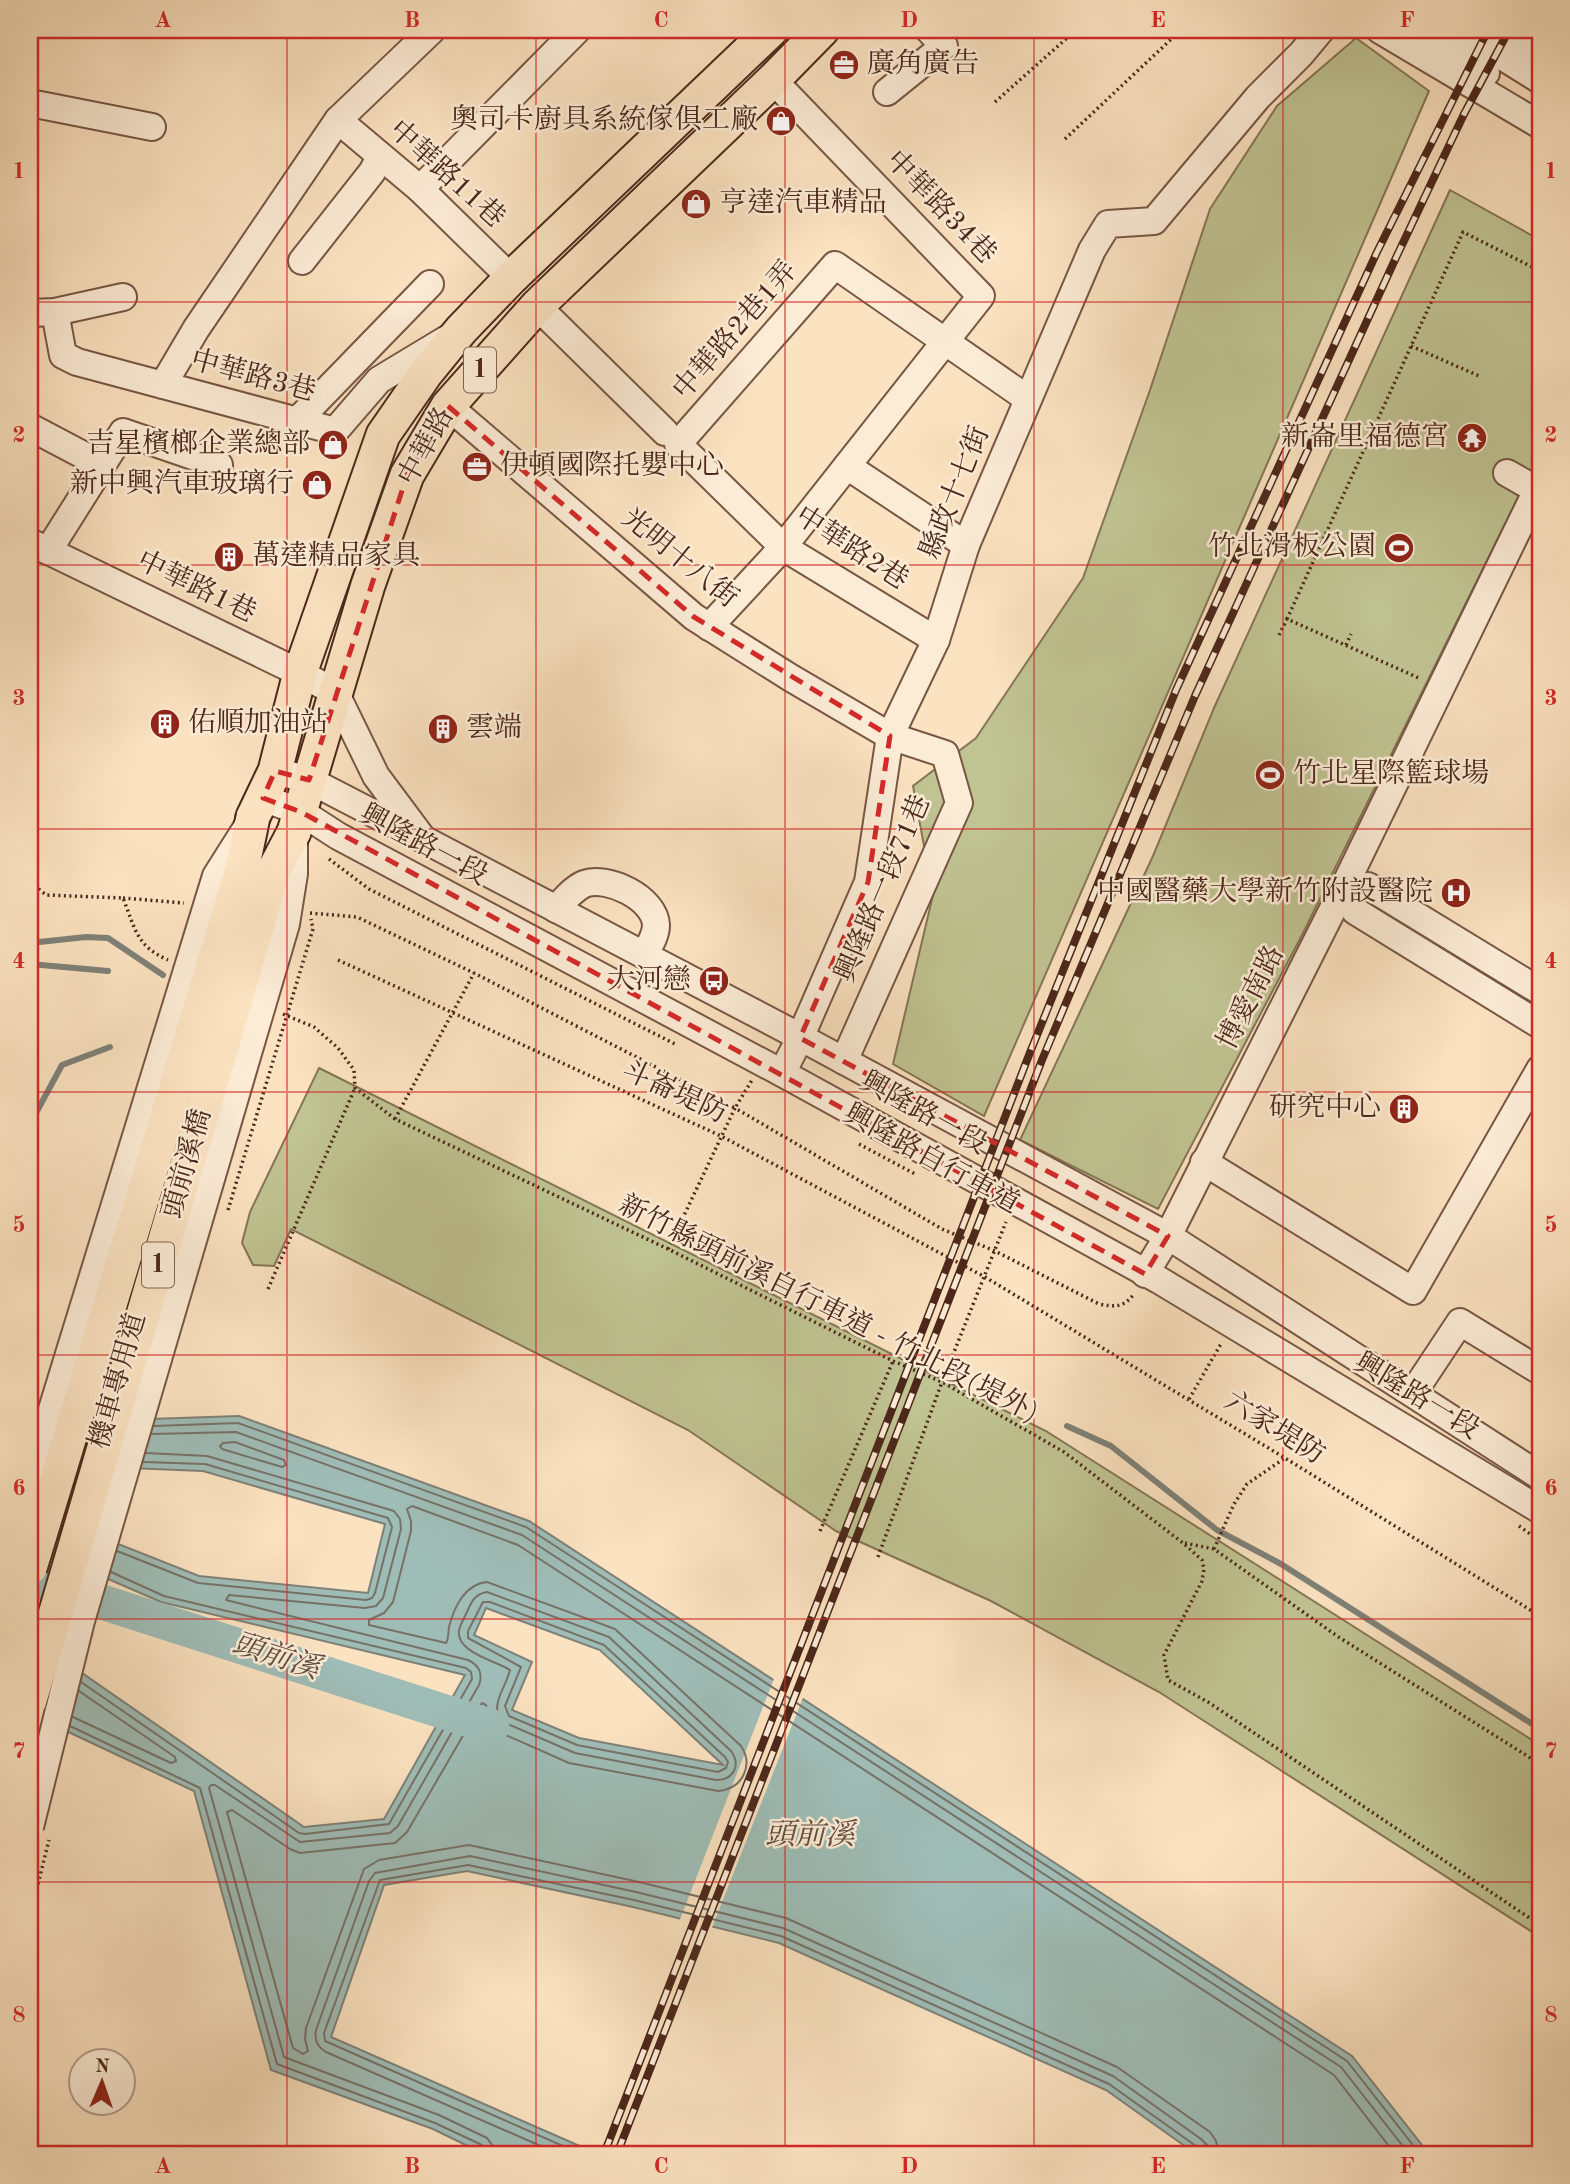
<svg xmlns="http://www.w3.org/2000/svg" width="1570" height="2184" font-family="'Old Standard TT','Noto Serif TC',serif">
<style>
.green{fill:#c0c392;stroke:#867556;stroke-width:2}
.water{fill:#9fbdb7;stroke:#7e8178;stroke-width:2;fill-rule:evenodd}
.pier{fill:#fbe2c0}
.lines{fill:none;stroke-linecap:round;stroke-linejoin:round}
.shore{stroke:#767268;stroke-width:2}
.stream{stroke:#7e8178;stroke-width:6}
.river{stroke:#9fbdb7;stroke-width:35}
.minor-casing{stroke:#785644;stroke-width:30}
.major-casing{stroke:#4c271a;stroke-width:37}
.highway-casing{stroke:#4c271a;stroke-width:42}
.path{stroke:#4c271a;stroke-width:3.5;stroke-dasharray:2 3.5;stroke-linecap:butt}
.minor{stroke:#fcecd6;stroke-width:26}
.major{stroke:#fbe2c0;stroke-width:33}
.highway{stroke:#fbe2c0;stroke-width:38}
.rail-casing{stroke:#4c271a;stroke-width:8}
.rail{stroke:#fcecd6;stroke-width:5;stroke-dasharray:16;stroke-linecap:butt}
.minor-bridge-casing{stroke:#785644;stroke-width:30;stroke-linecap:butt}
.major-bridge-casing{stroke:#4c271a;stroke-width:37;stroke-linecap:butt}
.path-bridge{stroke:#4c271a;stroke-width:3.5;stroke-dasharray:2 3.5;stroke-linecap:butt}
.minor-bridge{stroke:#fcecd6;stroke-width:26}
.major-bridge{stroke:#fbe2c0;stroke-width:33}
.marked{fill:none;stroke:#d62828;stroke-width:5;stroke-dasharray:14 9;stroke-linejoin:round}
.grid{fill:none;stroke:#d62828;stroke-width:2;stroke-opacity:0.55}
.labels{text-anchor:middle;dominant-baseline:central;stroke-width:5;stroke-linejoin:round;paint-order:stroke}
.shield{fill:#fcecd6;stroke:#816252;stroke-width:2}
.shield-label{font-size:26px;font-weight:bold;fill:#4c271a}
.poi-label{font-size:28px;fill:#4c271a;stroke:#fcecd6;text-anchor:end}
.street-label{font-size:28px;fill:#4c271a;stroke:#fcecd6}
.water-label{font-size:30px;font-style:italic;fill:#614c41;stroke:#fcecd6}
.neatline{fill:none;stroke:#d62828;stroke-width:2.5}
.grid-label{font-size:23px;text-anchor:middle;font-weight:bold;fill:#d62828}
</style>
<rect width="100%" height="100%" fill="#fbe2c0"/>
<filter id="stains"><feTurbulence type="fractalNoise" baseFrequency=".00286" numOctaves="4"/><feColorMatrix values="0 0 0 0 .2 0 0 0 0 .09 0 0 0 0 .02 0 0 0 .5 -.17"/></filter>
<radialGradient id="worn" r=".72"><stop offset=".6" stop-color="#630" stop-opacity="0"/><stop offset="1" stop-color="#630" stop-opacity=".3"/></radialGradient>
<g class="green">
<polygon points="1356,38 1429,91 984,1116 893,1064 933,895 913,786 976,738 1083,578 1150,390 1210,209 1277,106"/>
<polygon points="1450,190 1540,240 1540,453 1302,935 1158,1209 1020,1140 1153,856 1214,708"/>
<polygon points="319,1068 1046,1431 1540,1745 1540,1937 1159,1692 991,1601 836,1531 688,1430 291,1229 274,1266 253,1265 242,1243 250,1212"/>
</g>
<path class="water" d="M 239,1416 L 529,1521 L 1352,2056 L 1429,2154 L 1196,2154 L 1106,2090 L 779,1943 L 633,1907 L 467,1871 L 384,1885 L 331,2037 L 598,2154 L 484,2154 L 433,2129 L 271,2070 L 194,1791 L 30,1714 L 30,1637 L 304,1827 L 384,1819 L 465,1675 L 161,1602 L 30,1545 L 30,1509 L 199,1576 L 368,1593 L 385,1524 L 203,1471 L 30,1464 L 30,1423 ZM 486,1608 L 600,1650 L 723,1765 L 579,1738 L 512,1710 L 532,1662 L 474,1635 Z"/>
<polygon class="pier" points="775,1676 804,1695 711,1930 679,1922"/>
<g class="lines">
<g class="shore">
<polyline points="154,1426 238,1423 526,1527 1347,2061 1420,2154"/>
<polyline points="151,1434 236,1432 522,1535 1341,2067 1409,2154"/>
<polygon points="223,1443 235,1442 284,1460 286,1465 282,1467 222,1449 220,1446"/>
<path d="M 146,1453 L 207,1456 L 394,1511 L 400,1519 L 401,1529 L 383,1598 L 376,1606 L 365,1608 L 229,1595 L 226,1600 L 468,1660 C 479,1665 483,1674 479,1685 L 398,1826 L 390,1833 L 300,1842 L 215,1785 L 211,1785 L 209,1788 L 284,2057 L 439,2115 L 487,2138 L 492,2145 L 494,2154"/>
<polyline points="117,1551 198,1583 366,1600 372,1598 375,1593 392,1527 388,1518 205,1464 143,1462"/>
<path d="M 487,1592 L 609,1637 L 731,1751 C 741,1765 734,1780 716,1780 L 575,1753 L 503,1722 C 488,1706 506,1688 510,1670 C 496,1661 456,1652 459,1631 C 460,1624 465,1617 468,1610 C 472,1600 476,1594 487,1592 Z"/>
<polygon points="483,1602 490,1602 604,1645 725,1757 728,1762 726,1768 718,1772 577,1745 509,1716 505,1706 521,1667 468,1638 468,1631"/>
<polyline points="81,1682 299,1833 305,1834 389,1824 472,1679 471,1672 466,1668 164,1596 111,1572"/>
<polyline points="73,1717 171,1763 176,1761 175,1757 79,1691"/>
<polyline points="70,1726 200,1788 277,2064 435,2123 482,2145 485,2154"/>
<path d="M 559,2154 L 326,2052 C 317,2047 314,2040 316,2030 L 369,1881 L 375,1873 L 470,1856 L 636,1892 L 783,1928 L 1113,2076 L 1201,2139 L 1207,2145 L 1208,2154"/>
<polyline points="581,2154 325,2041 324,2033 380,1880 468,1865 634,1900 781,1936 1109,2084 1196,2146 1199,2154"/>
<path d="M 1219,2154 L 1216,2141 L 1210,2132 L 1117,2067 L 786,1918 L 639,1882 L 469,1845 L 379,1860 L 364,1869 L 306,2028 L 305,2039 L 308,2051 L 303,2054 L 293,2048 L 227,1812 L 232,1810 L 290,1849 L 300,1853 L 395,1843 L 407,1832 L 482,1703 L 486,1705 L 488,1720 L 499,1732 L 569,1763 L 718,1791 C 742,1789 754,1766 741,1746 L 615,1629 L 487,1582 C 465,1584 454,1607 449,1627 C 448,1633 449,1638 446,1643 L 369,1625 L 369,1620 L 384,1613 L 393,1602 L 411,1531 L 411,1521 L 407,1509 L 412,1506 L 518,1545 L 1334,2075 L 1395,2154"/>
</g>
<g class="stream">
<polyline points="30,943 86,937 108,938 163,975"/>
<polyline points="30,964 108,971"/>
<polyline points="30,1124 62,1065 110,1047"/>
<polyline points="1067,1426 1111,1446 1217,1530 1281,1564 1540,1729"/>
</g>
<polyline class="river" points="30,1579 492,1727"/>
<g class="minor-casing">
<g id="minor">
<polyline points="1380,30 1540,125"/>
<polyline points="1420,30 1486,73"/>
<polyline points="1460,30 1540,80"/>
<polyline points="1503,30 1540,53"/>
<polyline points="887,92 944,46 929,30"/>
<polyline points="30,103 152,127"/>
<polyline points="338,120 420,189 511,278"/>
<polyline points="420,189 577,30"/>
<polyline points="302,261 372,172 380,157"/>
<polyline points="537,306 665,432"/>
<polyline points="55,312 63,355 77,362 335,431 379,380 447,339"/>
<polyline points="30,313 55,312 123,297"/>
<polyline points="163,385 196,329 338,120 432,30"/>
<polyline points="448,406 694,617 791,678 890,736 945,754 959,803 844,1061"/>
<polyline points="297,421 430,284"/>
<polyline points="30,427 102,465"/>
<polyline points="847,466 966,545"/>
<polyline points="1507,473 1537,490"/>
<polyline points="30,542 300,673 335,692 376,776 420,835"/>
<polyline points="48,551 123,432 219,465"/>
<polyline points="709,627 783,547 981,296 773,80"/>
<polyline points="936,640 783,547 678,444 835,265 1028,399"/>
<polyline points="275,771 309,780 423,839 787,1030 1168,1236 1540,1476"/>
<polyline points="263,798 301,812 338,836 782,1073 1159,1280 1540,1510"/>
<polyline points="1342,891 1355,911 1540,1025"/>
<polyline points="1342,891 1368,886 1540,991"/>
<path d="M 556,909 C 564,900 573,889 584,884 C 607,875 655,898 656,925 C 656,936 649,946 644,955"/>
<polyline points="782,1073 800,1038 868,882 890,736 936,640 966,545 1092,250 1108,224 1154,221 1258,97 1301,54 1321,30"/>
<polyline points="1204,1162 1413,1291 1540,1069"/>
<polyline points="1145,1274 1168,1236 1342,891 1540,484"/>
<polyline points="1413,1393 1460,1322 1540,1371"/>
</g>
</g>
<g class="major-casing">
<g id="major">
<polyline points="253,817 275,771 300,673 383,435 426,373 461,330 511,278 771,30"/>
<polyline points="294,832 368,585 407,475 448,406 537,306 773,80 822,30"/>
</g>
</g>
<g class="highway-casing">
<polyline id="highway" points="30,1734 45,1664"/>
</g>
<g class="path">
<polyline points="995,102 1076,30"/>
<polyline points="1065,139 1181,30"/>
<polyline points="1411,346 1479,376"/>
<polyline points="1532,461 1540,444"/>
<polyline points="1287,619 1463,232 1540,271"/>
<polyline points="1279,635 1287,619 1421,679"/>
<polyline points="1346,645 1351,634"/>
<polyline points="329,859 369,889 677,1045"/>
<path d="M 30,882 L 46,895 L 123,898 C 135,928 136,946 168,960"/>
<polyline points="123,898 184,903"/>
<polyline points="310,913 357,917 474,973 735,1108 752,1080"/>
<polyline points="338,960 721,1136 985,1277 1285,1458 1540,1616"/>
<polyline points="283,1014 314,1027 338,1048 354,1070 355,1088 395,1119 668,1249 893,1361 942,1382 1064,1452 1183,1543 1202,1560 1204,1569 1202,1581 1164,1655 1168,1680 1208,1702 1540,1925"/>
<polyline points="395,1119 474,973"/>
<polyline points="859,1144 917,1175"/>
<path d="M 668,1249 L 735,1108 L 942,1229 L 995,1251 L 1099,1304 C 1115,1307 1123,1308 1134,1294"/>
<polyline points="268,1289 355,1088"/>
<polyline points="1189,1399 1221,1344"/>
<polyline points="1519,1526 1540,1541"/>
<polyline points="820,1531 893,1361"/>
<polyline points="1185,1543 1214,1549 1337,1636 1540,1764"/>
<polyline points="1214,1549 1234,1504 1247,1484 1285,1458"/>
<polyline points="878,1557 942,1382 1006,1222"/>
<polyline points="30,2152 38,2154"/>
</g>
<use href="#minor" class="minor"/>
<use href="#major" class="major"/>
<use href="#highway" class="highway"/>
<g class="rail-casing">
<g id="rail">
<polyline points="604,2154 1029,1055 1176,690 1377,252 1488,30"/>
<polyline points="617,2154 1042,1060 1195,696 1393,264 1464,114 1509,30"/>
</g>
</g>
<use href="#rail" class="rail"/>
<g class="minor-bridge-casing">
<g id="minor-bridge">
<polyline points="30,1481 216,876 247,827"/>
<polyline points="30,1827 81,1621 286,924 294,874 294,832"/>
</g>
</g>
<g class="major-bridge-casing">
<g id="major-bridge">
<polyline points="30,1568 242,870 253,817"/>
<polyline points="30,1700 273,872 294,832"/>
</g>
</g>
<g class="path-bridge">
<polyline points="228,1210 313,929 311,919"/>
<polyline points="30,1916 49,1840"/>
</g>
<use href="#minor-bridge" class="minor-bridge"/>
<use href="#major-bridge" class="major-bridge"/>
</g>
<path class="marked" d="M 448,406 L 694,617 L 890,736 L 868,882 L 800,1038 L 1168,1236 L 1145,1274 L 301,812 L 263,798 L 275,771 L 309,780 L 407,475 Z"/>
<path class="grid" d="M 287,30 L 287,2154M 536,30 L 536,2154M 785,30 L 785,2154M 1034,30 L 1034,2154M 1283,30 L 1283,2154M 30,302 L 1540,302M 30,565 L 1540,565M 30,829 L 1540,829M 30,1092 L 1540,1092M 30,1355 L 1540,1355M 30,1619 L 1540,1619M 30,1882 L 1540,1882"/>
<defs>
<g id="office-disc" transform="scale(1.575)"><circle r="9.5" fill="#8f2418" stroke="#fcecd6"/><path d="M-6-3h4V-5.5h4V-3h4V5H-6ZM-1-4.5V-3h2v-1.5ZM-6 0V1H6V0Z" fill="#fff"/></g>
<g id="shop-disc" transform="scale(1.575)"><circle r="9.5" fill="#8f2418" stroke="#fcecd6"/><path d="M-5-2.5h2.3a2.7 3.5 0 0 1 5.4 0H5L5.5 6h-11ZM-1.5-2.5h3a1.5 2.3 0 0 0-3 0Z" fill="#fff"/></g>
<g id="temple-disc" transform="scale(1.575)"><circle r="9.5" fill="#8f2418" stroke="#fcecd6"/><path d="M0-6L5-2H3V0L6.5 2.5H4V6H1.5V3h-3V6H-4V2.5H-6.5L-3 0V-2H-5Z" fill="#fff"/></g>
<g id="stadium-disc" transform="scale(1.575)"><circle r="9.5" fill="#8f2418" stroke="#fcecd6"/><path d="M0-5a6.5 5 0 1 0 0 10a6.5 5 0 1 0 0-10ZM-3.5-1.8h7v3.6h-7Z" fill="#fff"/></g>
<g id="building-disc" transform="scale(1.575)"><circle r="9.5" fill="#8f2418" stroke="#fcecd6"/><path d="M-4-6H4V6H1V3H-1V6H-4ZM-2.5-4.3h1.7v1.8h-1.7ZM.8-4.3h1.7v1.8H.8ZM-2.5-1h1.7V.8h-1.7ZM.8-1h1.7V.8H.8Z" fill="#fff"/></g>
<g id="hospital-disc" transform="scale(1.575)"><circle r="9.5" fill="#8f2418" stroke="#fcecd6"/><path d="M-5-5h3v3.5h4V-5h3V5h-3V1.5h-4V5h-3Z" fill="#fff"/></g>
<g id="bus-disc" transform="scale(1.575)"><circle r="9.5" fill="#8f2418" stroke="#fcecd6"/><path d="M-5-6H5V4H4V6H2V4H-2V6H-4V4H-5ZM-3.5-4V0h7V-4ZM-3.5 1.2v1.5H-2V1.2ZM2 1.2v1.5H3.5V1.2Z" fill="#fff"/></g>
</defs>
<g fill-rule="evenodd">
<use href="#office-disc" x="844" y="65"/>
<use href="#shop-disc" x="781" y="121"/>
<use href="#shop-disc" x="696" y="204"/>
<use href="#temple-disc" x="1472" y="438"/>
<use href="#shop-disc" x="333" y="445"/>
<use href="#office-disc" x="477" y="467"/>
<use href="#shop-disc" x="317" y="485"/>
<use href="#stadium-disc" x="1399" y="548"/>
<use href="#building-disc" x="229" y="557"/>
<use href="#building-disc" x="165" y="724"/>
<use href="#building-disc" x="443" y="729"/>
<use href="#stadium-disc" x="1270" y="775"/>
<use href="#hospital-disc" x="1456" y="893"/>
<use href="#bus-disc" x="714" y="981"/>
<use href="#building-disc" x="1404" y="1109"/>
</g>
<g class="labels">
<g class="shield">
<rect x="464" y="347.5" width="32" height="45" rx="5"/>
<rect x="142" y="1242.5" width="32" height="45" rx="5"/>
</g>
<g class="shield-label">
<text x="480" y="370">1</text>
<text x="158" y="1265">1</text>
</g>
<g class="poi-label">
<text x="867" y="65" text-anchor="start">廣角廣告</text>
<text x="758" y="121">奧司卡廚具系統傢俱工廠</text>
<text x="719" y="204" text-anchor="start">亨達汽車精品</text>
<text x="1449" y="438">新崙里福德宮</text>
<text x="310" y="445">吉星檳榔企業總部</text>
<text x="500" y="467" text-anchor="start">伊頓國際托嬰中心</text>
<text x="294" y="485">新中興汽車玻璃行</text>
<text x="1376" y="548">竹北滑板公園</text>
<text x="252" y="557" text-anchor="start">萬達精品家具</text>
<text x="188" y="724" text-anchor="start">佑順加油站</text>
<text x="466" y="729" text-anchor="start">雲端</text>
<text x="1293" y="775" text-anchor="start">竹北星際籃球場</text>
<text x="1433" y="893">中國醫藥大學新竹附設醫院</text>
<text x="691" y="981">大河戀</text>
<text x="1381" y="1109">研究中心</text>
</g>
<g class="street-label">
<text transform="translate(446 175) rotate(42)">中華路11巷</text>
<text transform="translate(940 208) rotate(46)">中華路34巷</text>
<text transform="translate(736 331) rotate(-49)">中華路2巷1弄</text>
<text transform="translate(253 377) rotate(15)">中華路3巷</text>
<text transform="translate(427 447) rotate(-61)">中華路</text>
<text transform="translate(956 493) rotate(-68)">縣政十七街</text>
<text transform="translate(851 549) rotate(33)">中華路2巷</text>
<text transform="translate(679 559) rotate(39)">光明十八街</text>
<text transform="translate(196 588) rotate(26)">中華路1巷</text>
<text transform="translate(423 846) rotate(28)">興隆路一段</text>
<text transform="translate(884 889) rotate(-67)">興隆路一段71巷</text>
<text transform="translate(1252 998) rotate(-63)">博愛南路</text>
<text transform="translate(674 1093) rotate(25)">斗崙堤防</text>
<text transform="translate(923 1114) rotate(29)">興隆路一段</text>
<text transform="translate(931 1160) rotate(29)">興隆路自行車道</text>
<text transform="translate(188 1164) rotate(-74)">頭前溪橋</text>
<text transform="translate(828 1310) rotate(27)">新竹縣頭前溪自行車道 - 竹北段(堤外)</text>
<text transform="translate(119 1381) rotate(-74)">機車專用道</text>
<text transform="translate(1416 1397) rotate(31)">興隆路一段</text>
<text transform="translate(1274 1429) rotate(32)">六家堤防</text>
</g>
<g class="water-label">
<text transform="translate(276 1657) rotate(18)">頭前溪</text>
<text x="810" y="1836">頭前溪</text>
</g>
</g>
<rect width="1570" height="2184" fill="none" stroke="#fbe2c0" stroke-width="77"/>
<g transform="translate(102 2082) rotate(2)"><circle r="33" fill="#fcecd6" stroke="#b69d8b" stroke-width="2"/>
<path d="M0-5L12 26L0 18L-12 26Z" fill="#8f2418"/>
<text y="-10" font-size="19" font-weight="bold" text-anchor="middle" fill="#4c271a">N</text>
</g>
<rect x="38" y="38" width="1494" height="2108" class="neatline"/>
<g class="grid-label">
<text x="163" y="27">A</text>
<text x="412" y="27">B</text>
<text x="661" y="27">C</text>
<text x="909" y="27">D</text>
<text x="1158" y="27">E</text>
<text x="1407" y="27">F</text>
<text x="19" y="178">1</text>
<text x="1551" y="178">1</text>
<text x="19" y="442">2</text>
<text x="1551" y="442">2</text>
<text x="19" y="705">3</text>
<text x="1551" y="705">3</text>
<text x="19" y="968">4</text>
<text x="1551" y="968">4</text>
<text x="19" y="1232">5</text>
<text x="1551" y="1232">5</text>
<text x="19" y="1495">6</text>
<text x="1551" y="1495">6</text>
<text x="19" y="1758">7</text>
<text x="1551" y="1758">7</text>
<text x="19" y="2022">8</text>
<text x="1551" y="2022">8</text>
<text x="163" y="2173">A</text>
<text x="412" y="2173">B</text>
<text x="661" y="2173">C</text>
<text x="909" y="2173">D</text>
<text x="1158" y="2173">E</text>
<text x="1407" y="2173">F</text>
</g>
<rect width="100%" height="100%" filter="url(#stains)"/>
<rect width="100%" height="100%" fill="url(#worn)"/>
</svg>
